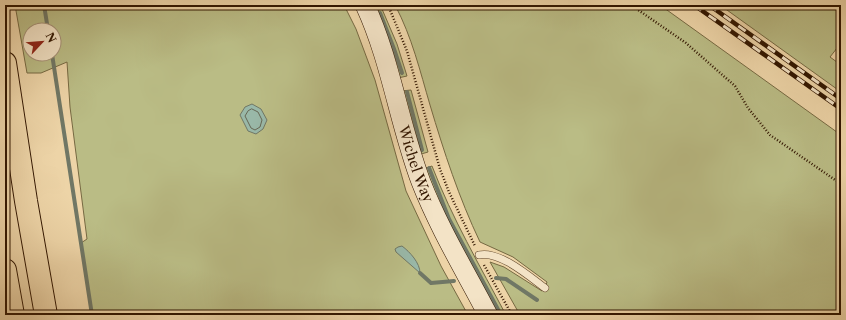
<svg xmlns="http://www.w3.org/2000/svg" width="846" height="320" font-family="'Libre Caslon Text',serif">
<style>
.green{fill:#babc85;stroke:#766942;fill-rule:evenodd}
.water{fill:#99b8a8;stroke:#707765}
.lines{fill:none;stroke-linecap:round;stroke-linejoin:round}
.shore{stroke:#666754;stroke-width:1}
.stream{stroke:#707765;stroke-width:4}
.lane-casing{stroke:#61462a;stroke-width:8}
.secondary-casing{stroke:#321600;stroke-width:20}
.highway-casing{stroke:#321600;stroke-width:24}
.path{stroke:#321600;stroke-width:2.5;stroke-dasharray:1 2;stroke-linecap:butt}
.lane{stroke:#f3e3c6;stroke-width:7}
.secondary{stroke:#f3e3c6;stroke-width:19}
.highway{stroke:#edd4a7;stroke-width:22}
.rail-casing{stroke:#321600;stroke-width:4.5}
.rail{stroke:#f3e3c6;stroke-width:3;stroke-dasharray:9;stroke-linecap:butt}
.labels{text-anchor:middle;dominant-baseline:central;stroke-width:3.5;stroke-linejoin:round;paint-order:stroke}
.street-label{font-size:14px;fill:#321600;stroke:#f3e3c6}
</style>
<rect width="100%" height="100%" fill="#edd4a7"/>
<filter id="stains"><feTurbulence type="fractalNoise" baseFrequency=".005" numOctaves="4"/><feColorMatrix values="0 0 0 0 .2 0 0 0 0 .09 0 0 0 0 .02 0 0 0 .5 -.17"/></filter>
<radialGradient id="worn" r=".72"><stop offset=".6" stop-color="#630" stop-opacity="0"/><stop offset="1" stop-color="#630" stop-opacity=".3"/></radialGradient>
<g class="green">
<path d="M 15,5 L 344,5 L 356,29 L 375,80 L 406,191 L 441,266 L 468,315 L 92,315 L 81,243 L 87,239 L 70,107 L 67,62 L 41,73 L 27,73 ZM 30,30 L 54,30 L 54,54 L 30,54 Z"/>
<path d="M 395,5 L 660,5 L 841,135 L 841,315 L 520,315 L 490,262 L 504,267 L 542,291 L 545,288 L 547,282 L 513,257 L 480,242 C 459,198 444,152 430,105 C 420,71 412,37 395,5 Z"/>
<polygon points="720,5 841,5 841,43 830,57 841,65 841,92"/>
<polygon points="382,9 397,44 407,76 398,78 376,11"/>
<polygon points="411,90 428,152 418,155 401,91"/>
<path d="M 432,166 C 452,218 480,266 506,315 L 495,315 L 450,231 L 423,169 Z"/>
</g>
<g class="water">
<polygon points="252,104 261,109 267,120 263,129 256,134 248,131 240,115 245,107"/>
<path d="M 402,246 C 410,252 420,263 420,273 L 396,252 L 395,249 L 398,247 Z"/>
</g>
<g class="lines">
<polygon class="shore" points="252,109 258,112 262,120 260,127 255,130 251,128 245,116 248,111"/>
<g class="stream">
<polyline points="44,5 48,30"/>
<polyline points="380,13 394,49 402,73"/>
<polyline points="52,54 92,315"/>
<polyline points="407,92 422,150"/>
<polyline points="429,168 449,219 501,315"/>
<polyline points="420,273 431,283 454,281"/>
<polyline points="496,278 506,279 537,300"/>
</g>
<g class="lane-casing">
<path id="lane" d="M 479,255 C 499,250 530,277 545,288"/>
</g>
<g class="secondary-casing">
<g id="secondary">
<path id="s1" d="M 365,5 C 391,61 399,124 421,182 C 439,228 465,271 488,315"/>
</g>
</g>
<g class="highway-casing">
<g id="highway">
<polyline points="5,63 26,201 46,315"/>
<polyline points="5,270 13,315"/>
</g>
</g>
<g class="path">
<polyline points="388,5 407,51 440,169 449,192 475,246"/>
<polyline points="631,5 686,43 735,86 748,108 770,135 841,184"/>
<polyline points="484,265 512,315"/>
</g>
<use href="#lane" class="lane"/>
<use href="#secondary" class="secondary"/>
<use href="#highway" class="highway"/>
<g class="rail-casing">
<g id="rail">
<polyline points="694,5 841,109"/>
<polyline points="709,5 841,99"/>
</g>
</g>
<use href="#rail" class="rail"/>
</g>
<g class="labels">
<g class="street-label">
<text stroke="none"><textPath href="#s1" startOffset="167">Wichel Way</textPath></text>
</g>
</g>
<rect width="846" height="320" fill="none" stroke="#edd4a7" stroke-width="20"/>
<rect x="6" y="6" width="834" height="308" fill="none" stroke="#321600" stroke-width="2"/>
<rect x="10" y="10" width="826" height="300" fill="none" stroke="#321600"/>
<g transform="translate(42 42) rotate(64)"><circle r="19" fill="#f3e3c6" stroke="#a69177"/>
<path d="M0-3L7 15L0 10L-7 15Z" fill="#8f2418"/>
<text y="-6" font-size="11" font-weight="bold" text-anchor="middle" fill="#321600">N</text>
</g>
<rect width="100%" height="100%" filter="url(#stains)"/>
<rect width="100%" height="100%" fill="url(#worn)"/>
</svg>
